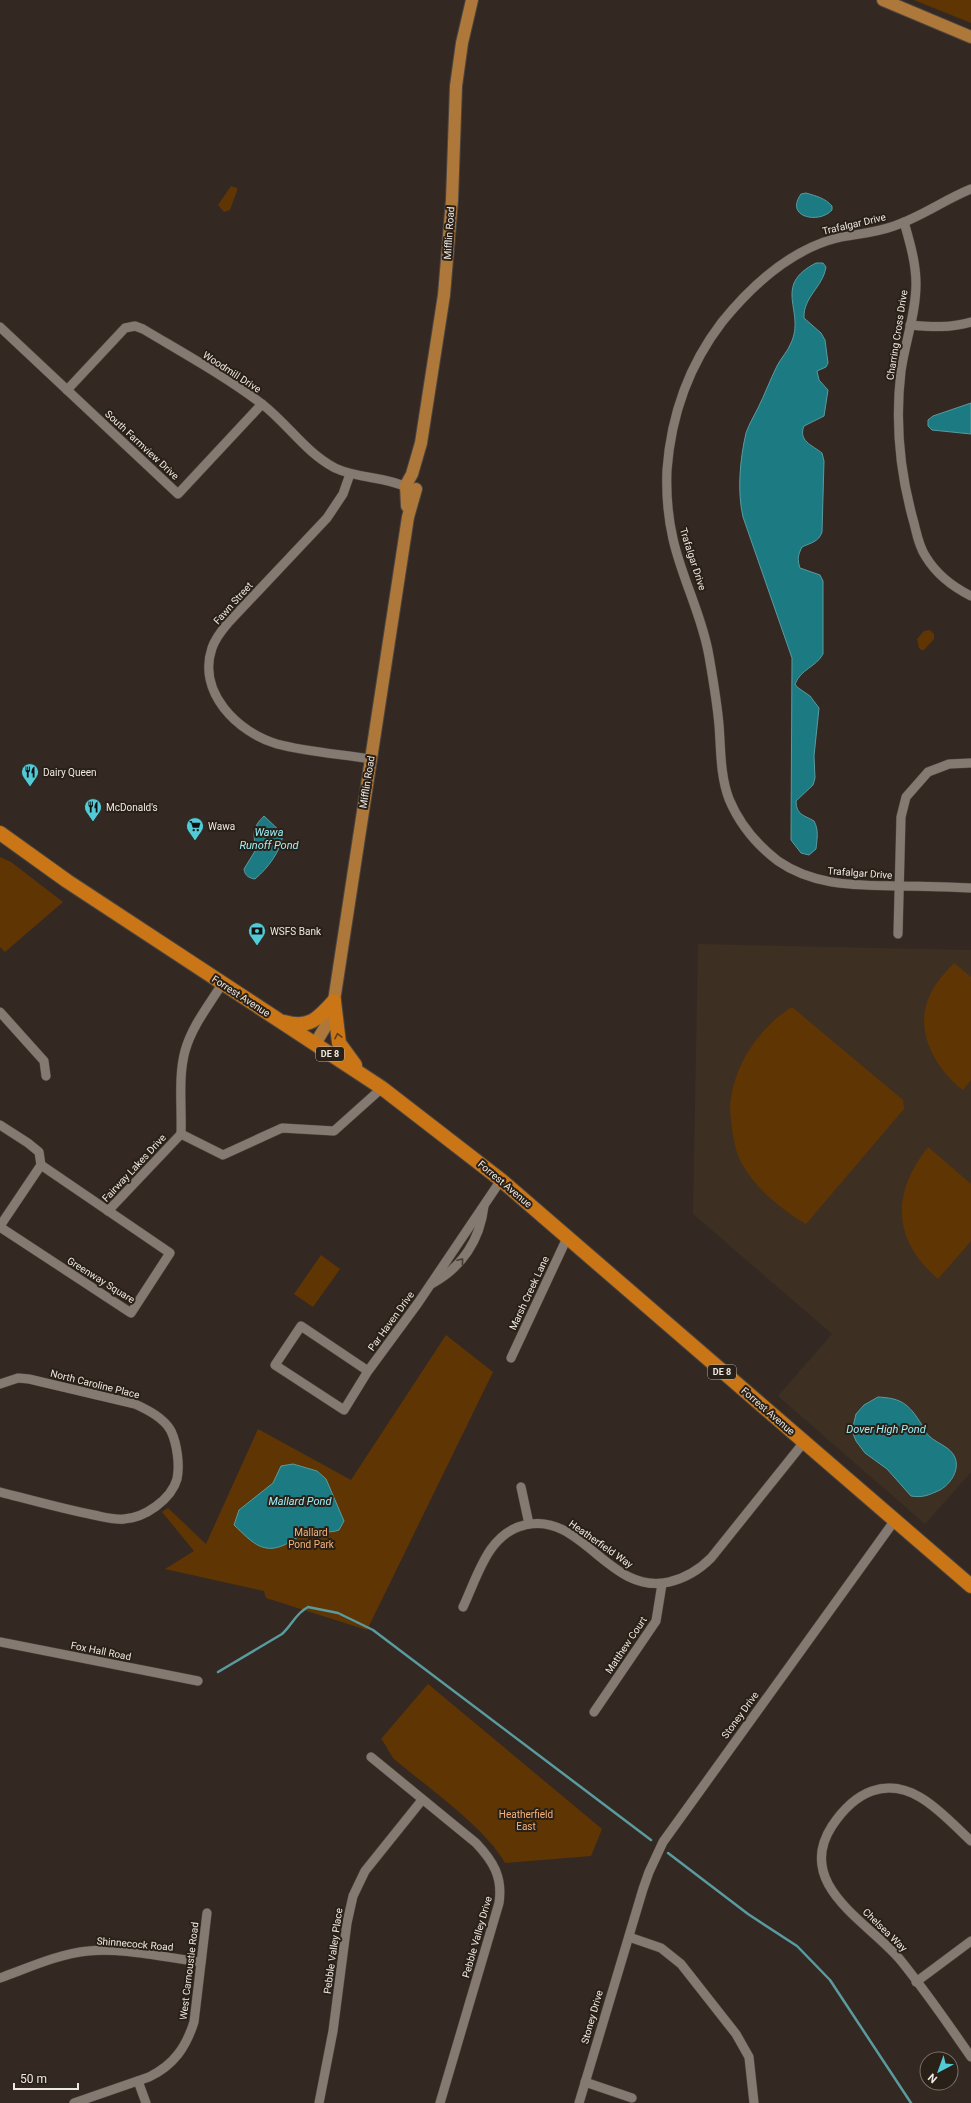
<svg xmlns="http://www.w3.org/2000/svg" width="971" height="2103" font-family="Roboto,sans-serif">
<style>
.built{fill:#3e2f23}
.green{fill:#603504}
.water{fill:#1b7a82;stroke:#5a9b9f}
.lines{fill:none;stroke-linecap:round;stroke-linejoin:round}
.stream{stroke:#5a9b9f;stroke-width:2.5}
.minor-casing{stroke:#4d453f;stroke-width:10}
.major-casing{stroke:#4d453f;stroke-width:14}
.highway-casing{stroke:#4d453f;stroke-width:16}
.minor{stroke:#857a71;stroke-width:9}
.major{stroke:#ae783a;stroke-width:12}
.highway{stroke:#ca7616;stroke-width:14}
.oneway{stroke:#613e17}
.oneway2{stroke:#453b33}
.labels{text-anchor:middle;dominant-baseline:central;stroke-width:4;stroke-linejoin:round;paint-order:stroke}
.shield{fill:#292018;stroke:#b3aca6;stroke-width:1}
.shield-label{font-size:9px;font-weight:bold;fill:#eee8e3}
.street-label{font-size:10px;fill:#eee8e3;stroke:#292018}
.poi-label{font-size:10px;fill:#eee8e3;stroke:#292018;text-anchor:start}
.park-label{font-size:10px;fill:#f6b379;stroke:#292018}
.water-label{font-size:11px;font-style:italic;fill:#9ef0f9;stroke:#292018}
</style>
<rect width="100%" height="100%" fill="#332922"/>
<polygon class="built" points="698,944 971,950 971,1472 925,1524 778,1396 832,1334 693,1214"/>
<g class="green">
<polygon points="914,0 971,0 971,23"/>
<polygon points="231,186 237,188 237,191 230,210 224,212 218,205"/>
<polygon points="930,630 934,634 934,639 924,650 921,650 919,648 917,639 924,631"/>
<polygon points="0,857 11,862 63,902 5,952 0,947"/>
<path d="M 954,963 L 971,977 L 971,1080 L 963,1090 C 935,1069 913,1029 930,995 C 935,983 945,973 954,963 Z"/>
<path d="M 792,1007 L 903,1100 L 904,1109 L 806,1224 C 781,1209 757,1190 742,1164 C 736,1153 734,1141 732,1129 C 731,1119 729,1108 731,1098 C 736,1062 761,1026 792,1007 Z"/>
<path d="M 928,1147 L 971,1184 L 971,1241 L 938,1279 C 892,1239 891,1194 928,1147 Z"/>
<polygon points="321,1255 340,1269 313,1307 294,1294"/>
<polygon points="446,1335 493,1372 367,1630 266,1598 264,1591 165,1569 194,1551 162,1512 168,1508 206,1544 258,1429 351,1480"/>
<path d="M 428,1684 L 602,1829 L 591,1856 L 505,1863 C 486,1828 426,1786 394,1759 C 389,1753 387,1746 381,1739 Z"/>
</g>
<g class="water">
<path d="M 806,193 C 816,196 825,198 832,206 L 832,210 C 820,224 784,218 801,194 Z"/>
<path d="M 816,263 L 823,263 L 826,267 C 823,287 803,297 804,318 L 821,333 L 825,340 L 828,363 L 826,367 L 817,371 L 819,380 L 828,390 L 824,416 L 804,426 C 798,441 812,445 822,453 L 824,461 L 822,532 C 819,542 810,543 802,547 C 798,555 797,559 800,568 L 820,575 L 823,581 L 823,654 C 816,667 801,669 795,684 L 797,687 L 810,696 L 819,708 L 814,756 L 815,778 L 813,785 L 796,801 C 796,815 804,815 814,821 C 819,830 817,839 816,849 L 809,855 L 801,853 L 791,840 L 792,658 L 743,517 C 737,491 740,459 746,433 C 749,424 754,416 758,408 C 765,394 770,380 777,366 C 781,358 788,351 791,343 C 806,311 771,286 816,263 Z"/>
<polygon points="971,403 971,434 932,430 928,426 928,420 933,416"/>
<path d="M 264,816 L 283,834 C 281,851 268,868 255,879 C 249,878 245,876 244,869 L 255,851 C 255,834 250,830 264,816 Z"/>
<path d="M 878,1397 C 898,1398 907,1402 918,1419 C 922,1424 924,1430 928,1435 C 934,1441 940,1443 947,1448 C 965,1461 954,1482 940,1490 C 929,1495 923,1498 911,1496 L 887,1469 L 865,1453 L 856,1441 L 852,1431 L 856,1414 L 864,1405 Z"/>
<path d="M 293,1464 L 317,1471 L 326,1479 L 344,1521 L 339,1530 C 329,1534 320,1530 309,1532 C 302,1534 295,1539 290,1542 C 264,1557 253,1543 234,1525 L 239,1510 L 273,1483 L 281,1466 Z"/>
</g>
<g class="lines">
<g class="stream">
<path d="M 218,1672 L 282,1634 C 293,1624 295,1614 308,1607 L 338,1613 L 373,1630 L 651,1840"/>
<polyline points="668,1853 748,1914 797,1946 830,1980 911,2103"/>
</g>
<g class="minor-casing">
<g id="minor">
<path d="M 971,189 C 944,200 921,217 894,226 C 875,233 856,234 837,238 C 790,250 752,285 722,322 C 689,365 671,416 667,470 C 666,493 668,517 673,539 C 682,579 702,615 709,656 C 713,679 717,702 719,725 C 721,750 720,775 729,799 C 739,823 757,845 778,861 C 814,886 855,885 896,886 C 921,886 946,887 971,888"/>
<path d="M 904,222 C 910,243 916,263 916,284 C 916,314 905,342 901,371 C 895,421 900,474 914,523 C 917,535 919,547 926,557 C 937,575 953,587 971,596"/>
<path d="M 910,325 C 932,327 950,328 971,322"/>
<polyline points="0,327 178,494 262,404"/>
<path d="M 67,390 L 125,328 L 135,326 L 143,329 C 183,353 225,376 262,404 C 288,424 305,452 335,468 C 358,479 384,476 406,487"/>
<path d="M 350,474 L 343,494 L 327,518 L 228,623 C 222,630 215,639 212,648 C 197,692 237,732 277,744 C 307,752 340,754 371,759"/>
<polyline points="898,934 901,817 906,797 928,772 949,764 971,763"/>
<polyline points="0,1012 44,1061 46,1076"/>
<polyline points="0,1125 28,1143 39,1152 41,1165 170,1253 131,1313 0,1227"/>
<polyline points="181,1134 223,1155 282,1128 334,1131 382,1088"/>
<path d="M 108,1211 L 181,1134 C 182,1106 178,1077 185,1051 C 192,1026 209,1005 222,984"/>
<polyline points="0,1226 41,1165"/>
<path d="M 433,1283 C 462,1267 480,1240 484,1206"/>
<polyline points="511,1358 567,1238"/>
<polyline points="368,1371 301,1326 275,1365 344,1410 368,1371 418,1303 501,1180"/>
<path d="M 0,1384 L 18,1378 L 29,1379 L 135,1404 C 148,1410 164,1418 171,1431 C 177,1444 180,1465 177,1479 C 171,1500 144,1518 124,1519 C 114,1520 104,1517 94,1515 C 63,1509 31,1500 0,1492"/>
<polyline points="521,1487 529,1524"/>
<path d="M 463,1607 C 472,1588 479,1566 491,1549 C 499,1538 511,1528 525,1525 C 582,1511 609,1596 669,1582 C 686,1578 699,1570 711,1558 L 804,1442"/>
<polyline points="0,1642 198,1681"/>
<polyline points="594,1712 656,1621 662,1584"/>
<path d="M 371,1757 L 476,1843 C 493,1861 503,1877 499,1903 L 440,2103"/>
<path d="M 971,1841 C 944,1816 913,1777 872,1791 C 855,1797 842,1811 832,1826 C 793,1886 871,1923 902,1962 C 926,1992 949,2025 971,2057"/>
<polyline points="629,1937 661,1948 681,1964 736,2034 749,2057 754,2103"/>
<path d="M 0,1978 C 28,1968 58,1954 88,1951 C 120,1947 168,1958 201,1962"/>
<polyline points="916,1982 971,1941"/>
<polyline points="138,2081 146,2103"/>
<polyline points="585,2082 632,2098"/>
<path d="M 74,2103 L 149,2077 C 174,2065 186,2047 194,2022 L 207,1913"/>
<polyline points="319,2103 333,2031 347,1923 353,1896 365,1871 422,1800"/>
<polyline points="579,2103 643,1889 649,1872 663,1842 895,1520"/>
</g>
</g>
<g class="major-casing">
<g id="major">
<polyline points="883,0 971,37"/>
<polyline points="407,506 406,485 412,474 421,443 444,295 452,200 456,86 462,43 472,0"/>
<polyline points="315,1044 327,1024 334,1001 408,517 416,489"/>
</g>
</g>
<g class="highway-casing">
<g id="highway">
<polyline points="0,833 67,881 382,1088 501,1180 971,1586"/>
<polyline points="334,1001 339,1043 355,1065"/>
<path d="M 284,1022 C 309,1029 318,1019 334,1001"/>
</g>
</g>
<use href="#minor" class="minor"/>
<use href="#major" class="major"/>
<use href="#highway" class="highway"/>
</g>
<defs><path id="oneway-chevron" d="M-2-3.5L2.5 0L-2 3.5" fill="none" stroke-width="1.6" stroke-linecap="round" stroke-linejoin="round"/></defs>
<use class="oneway" href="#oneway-chevron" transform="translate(338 1036) rotate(-102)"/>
<use class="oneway2" href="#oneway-chevron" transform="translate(461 1261) rotate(-50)"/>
<defs>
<g id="restaurant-pin" transform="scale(0.9)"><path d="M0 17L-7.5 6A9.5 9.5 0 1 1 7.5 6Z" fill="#52cbd7" stroke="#292018"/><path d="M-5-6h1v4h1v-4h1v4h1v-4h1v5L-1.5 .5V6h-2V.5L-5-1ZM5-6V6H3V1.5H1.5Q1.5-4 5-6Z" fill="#111"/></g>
<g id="supermarket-pin" transform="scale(0.9)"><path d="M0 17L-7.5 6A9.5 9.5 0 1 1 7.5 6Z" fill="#52cbd7" stroke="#292018"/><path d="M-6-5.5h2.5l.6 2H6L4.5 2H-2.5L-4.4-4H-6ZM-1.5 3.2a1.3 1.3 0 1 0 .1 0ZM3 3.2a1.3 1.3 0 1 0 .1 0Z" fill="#111"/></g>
<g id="bank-pin" transform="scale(0.9)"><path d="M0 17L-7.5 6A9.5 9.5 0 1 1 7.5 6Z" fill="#52cbd7" stroke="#292018"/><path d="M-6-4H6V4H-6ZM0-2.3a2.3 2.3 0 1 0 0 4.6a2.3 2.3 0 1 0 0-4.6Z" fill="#111"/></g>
</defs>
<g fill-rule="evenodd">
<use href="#restaurant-pin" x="30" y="772"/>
<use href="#restaurant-pin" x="93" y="807"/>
<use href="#supermarket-pin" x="195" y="826"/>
<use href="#bank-pin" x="257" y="931"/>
</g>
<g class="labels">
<g class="shield">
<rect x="316" y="1047" width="28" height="14" rx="3"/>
<rect x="708" y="1365" width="28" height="14" rx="3"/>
</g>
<g class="shield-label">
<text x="330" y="1054">DE 8</text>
<text x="722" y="1372">DE 8</text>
</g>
<g class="street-label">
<text transform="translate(854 224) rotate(-13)">Trafalgar Drive</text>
<text transform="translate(449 233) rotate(-86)">Mifflin Road</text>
<text transform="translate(897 335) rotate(-81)">Charring Cross Drive</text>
<text transform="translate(232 372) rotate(33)">Woodmill Drive</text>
<text transform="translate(142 445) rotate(43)">South Farmview Drive</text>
<text transform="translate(693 559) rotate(72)">Trafalgar Drive</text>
<text transform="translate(233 603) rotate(-48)">Fawn Street</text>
<text transform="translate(367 782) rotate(-81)">Mifflin Road</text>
<text transform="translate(860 873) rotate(4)">Trafalgar Drive</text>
<text transform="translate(241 996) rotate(33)">Forrest Avenue</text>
<text transform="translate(134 1168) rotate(-47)">Fairway Lakes Drive</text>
<text transform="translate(505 1184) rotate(40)">Forrest Avenue</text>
<text transform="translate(101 1280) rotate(32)">Greenway Square</text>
<text transform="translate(529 1293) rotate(-65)">Marsh Creek Lane</text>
<text transform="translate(391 1321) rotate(-54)">Par Haven Drive</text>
<text transform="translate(95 1384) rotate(14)">North Caroline Place</text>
<text transform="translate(768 1411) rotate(41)">Forrest Avenue</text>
<text transform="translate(601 1544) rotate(35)">Heatherfield Way</text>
<text transform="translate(626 1645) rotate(-56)">Matthew Court</text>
<text transform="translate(101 1651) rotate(11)">Fox Hall Road</text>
<text transform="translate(740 1715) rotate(-54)">Stoney Drive</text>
<text transform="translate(885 1930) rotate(44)">Chelsea Way</text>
<text transform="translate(477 1937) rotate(-74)">Pebble Valley Drive</text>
<text transform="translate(135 1944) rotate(5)">Shinnecock Road</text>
<text transform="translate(333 1951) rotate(-82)">Pebble Valley Place</text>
<text transform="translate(189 1971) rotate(-83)">West Carnoustie Road</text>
<text transform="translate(592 2017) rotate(-74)">Stoney Drive</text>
</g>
<g class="poi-label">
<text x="43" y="772">Dairy Queen</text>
<text x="106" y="807">McDonald's</text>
<text x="208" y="826">Wawa</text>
<text x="270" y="931">WSFS Bank</text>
</g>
<g class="park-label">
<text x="311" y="1532">Mallard<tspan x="311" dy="12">Pond Park</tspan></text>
<text x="526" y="1814">Heatherfield<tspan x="526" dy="12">East</tspan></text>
</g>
<g class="water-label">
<text x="269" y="832">Wawa<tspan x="269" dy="13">Runoff Pond</tspan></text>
<text x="886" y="1429">Dover High Pond</text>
<text x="300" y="1501">Mallard Pond</text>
</g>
</g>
<g transform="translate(939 2071) rotate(221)"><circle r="19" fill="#292018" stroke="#787069"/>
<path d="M0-3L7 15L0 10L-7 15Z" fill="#52cbd7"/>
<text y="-6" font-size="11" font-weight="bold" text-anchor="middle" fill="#eee8e3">N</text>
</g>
<path d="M14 2083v6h64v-6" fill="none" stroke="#eee8e3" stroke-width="2"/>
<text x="20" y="2083" font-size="12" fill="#eee8e3" stroke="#292018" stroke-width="3" paint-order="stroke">50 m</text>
</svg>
